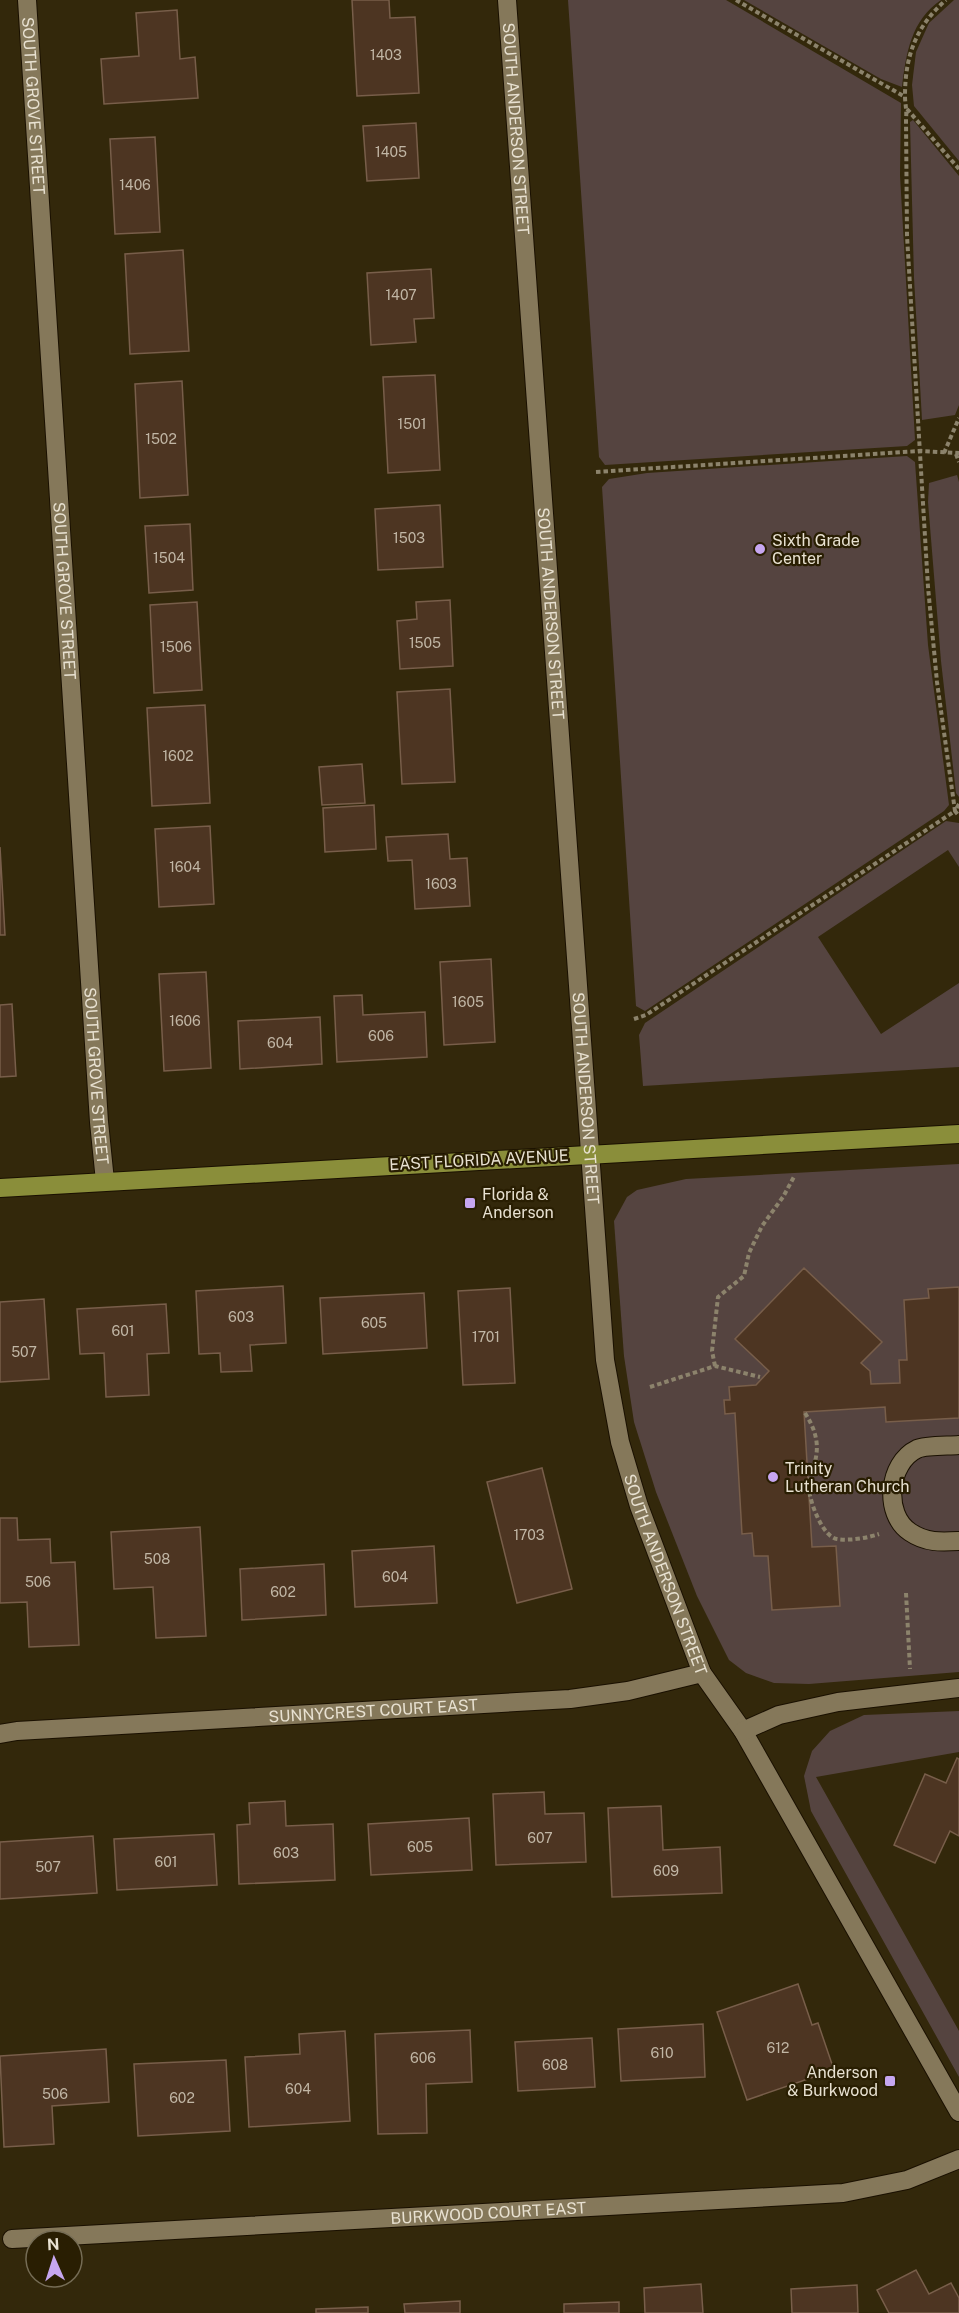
<svg xmlns="http://www.w3.org/2000/svg" width="959" height="2313" font-family="'Public Sans',sans-serif">
<style>
.green{fill:#554440}
.building{fill:#4d3522;stroke:#785e4a;stroke-width:1.5}
.lines{fill:none;stroke-linecap:round;stroke-linejoin:round}
.minor-casing{stroke:#1a1000;stroke-width:20}
.major-casing{stroke:#1a1000;stroke-width:20}
.path{stroke:#8c836c;stroke-width:4;stroke-dasharray:4.5 3;stroke-linecap:butt}
.minor{stroke:#85785a;stroke-width:18}
.major{stroke:#8a8e3a;stroke-width:18}
.poi-dot{fill:#c6a6f0;stroke:#291e02;stroke-width:2}
.labels{text-anchor:middle;dominant-baseline:central;stroke-width:4.5;stroke-linejoin:round;paint-order:stroke}
.number-label{font-size:14px;fill:#c1b6a5}
.street-label{font-size:16px;fill:#e8e1d1;stroke:#291e02}
.poi-label{font-size:16px;fill:#e8e1d1;stroke:#291e02;text-anchor:start}
</style>
<rect width="100%" height="100%" fill="#33280b"/>
<g class="green">
<polygon points="568,0 726,0 901,103 900,175 915,440 907,446 605,465 599,457"/>
<path d="M 744,0 L 941,0 C 911,20 906,54 902,87 L 881,79 Z"/>
<polygon points="954,0 959,0 959,161 914,106 912,85 916,52 929,23"/>
<polygon points="913,120 959,176 959,405 955,415 922,420 914,278 910,122"/>
<polygon points="907,456 915,462 928,645 949,805 944,811 645,1011 636,1006 602,487 609,479 647,473"/>
<polygon points="957,475 959,482 959,797 956,793 941,661 928,502 929,483"/>
<polygon points="946,821 959,823 959,867 948,850 818,937 881,1034 959,983 959,1067 643,1086 639,1035 645,1023"/>
<polygon points="959,1164 959,1672 809,1684 774,1683 746,1673 729,1660 697,1596 656,1492 634,1422 624,1356 614,1221 627,1197 637,1190 686,1179"/>
<polygon points="959,1711 959,1752 816,1777 959,2031 959,2077 811,1811 804,1776 812,1751 830,1731 864,1715"/>
</g>
<g class="building">
<polygon points="352,0 389,0 390,18 415,17 419,93 357,96"/>
<polygon points="177,10 180,59 195,57 198,98 104,104 101,59 139,56 136,13"/>
<polygon points="416,123 419,178 367,181 363,126"/>
<polygon points="155,137 160,232 115,234 110,139"/>
<polygon points="183,250 189,351 130,354 125,254"/>
<polygon points="431,269 434,318 414,319 416,342 371,345 367,273"/>
<polygon points="435,375 440,470 388,473 383,377"/>
<polygon points="182,381 188,495 140,498 135,384"/>
<polygon points="440,505 443,567 378,570 375,509"/>
<polygon points="190,524 193,590 149,593 145,526"/>
<polygon points="450,600 453,666 400,669 397,621 417,619 416,602"/>
<polygon points="197,602 202,690 154,693 150,605"/>
<polygon points="450,689 455,782 402,784 397,692"/>
<polygon points="205,705 210,803 152,806 147,708"/>
<polygon points="362,764 365,803 322,805 319,767"/>
<polygon points="374,805 376,849 325,852 323,808"/>
<polygon points="210,826 214,904 159,907 155,829"/>
<polygon points="448,834 450,859 467,858 470,906 415,909 412,860 388,861 386,837"/>
<polygon points="0,847 5,935 0,935"/>
<polygon points="491,959 495,1042 444,1045 440,962"/>
<polygon points="206,972 211,1068 164,1071 159,974"/>
<polygon points="362,995 363,1015 425,1012 427,1057 337,1062 334,996"/>
<polygon points="12,1004 16,1076 0,1077 0,1005"/>
<polygon points="320,1017 322,1064 240,1069 238,1021"/>
<polygon points="804,1268 882,1342 861,1363 870,1371 871,1384 900,1383 899,1360 907,1360 904,1300 929,1298 928,1289 959,1287 959,1418 886,1422 885,1407 804,1412 812,1547 836,1546 840,1606 772,1610 768,1556 754,1556 752,1533 742,1534 735,1413 725,1414 724,1400 730,1400 729,1387 756,1385 769,1371 735,1339"/>
<polygon points="283,1286 286,1343 250,1345 252,1371 221,1372 220,1353 199,1354 196,1291"/>
<polygon points="510,1288 515,1383 463,1385 458,1291"/>
<polygon points="424,1293 427,1348 323,1354 320,1298"/>
<polygon points="44,1299 49,1379 0,1382 0,1302"/>
<polygon points="166,1304 169,1353 147,1354 149,1395 106,1397 104,1353 80,1354 77,1309"/>
<polygon points="542,1468 572,1589 517,1603 487,1482"/>
<polygon points="0,1518 17,1518 18,1540 50,1539 51,1563 75,1562 79,1645 29,1647 27,1602 0,1603"/>
<polygon points="200,1527 206,1636 156,1638 153,1587 114,1589 111,1532"/>
<polygon points="434,1546 437,1603 355,1607 352,1551"/>
<polygon points="324,1564 326,1615 242,1620 240,1569"/>
<polygon points="957,1758 959,1759 959,1836 950,1831 935,1863 894,1845 925,1774 946,1783"/>
<polygon points="544,1792 545,1814 584,1813 586,1862 496,1865 493,1794"/>
<polygon points="285,1801 286,1826 333,1824 335,1880 239,1884 237,1825 250,1824 249,1803"/>
<polygon points="661,1806 663,1850 720,1847 722,1893 612,1897 608,1808"/>
<polygon points="469,1818 472,1870 371,1875 368,1824"/>
<polygon points="214,1834 217,1885 117,1890 114,1839"/>
<polygon points="93,1836 97,1893 0,1899 0,1842"/>
<polygon points="798,1984 812,2025 818,2023 834,2070 747,2100 717,2012"/>
<polygon points="703,2024 705,2077 621,2081 618,2029"/>
<polygon points="470,2030 472,2082 426,2084 427,2133 378,2134 375,2034"/>
<polygon points="345,2031 350,2121 249,2127 245,2057 300,2054 299,2034"/>
<polygon points="592,2038 595,2087 518,2091 515,2042"/>
<polygon points="106,2049 109,2102 52,2106 54,2144 4,2147 0,2056"/>
<polygon points="226,2060 230,2131 138,2136 134,2064"/>
<polygon points="916,2270 929,2294 951,2283 959,2298 959,2313 889,2313 877,2290"/>
<polygon points="701,2284 703,2313 645,2313 644,2288"/>
<polygon points="857,2285 858,2313 792,2313 791,2289"/>
<polygon points="460,2301 460,2313 405,2313 404,2304"/>
<polygon points="619,2302 619,2313 564,2313 564,2304"/>
<polygon points="368,2307 368,2313 316,2313 316,2309"/>
</g>
<g class="lines">
<g class="minor-casing">
<g id="minor">
<path id="s1" d="M 27,0 L 99,1122 L 105,1181"/>
<path id="s2" d="M 507,0 L 605,1360 L 620,1442 L 639,1506 L 702,1673 L 743,1731 L 959,2112"/>
<path d="M 959,1445 C 949,1446 926,1445 917,1449 C 888,1463 883,1514 910,1532 C 926,1543 941,1542 959,1541"/>
<polyline points="743,1731 779,1715 838,1702 959,1688"/>
<path id="s3" d="M 0,1734 L 17,1731 L 570,1699 L 628,1691 L 702,1673"/>
<path id="s4" d="M 12,2239 L 843,2193 L 907,2180 L 959,2159"/>
</g>
</g>
<g class="major-casing">
<polyline id="major" points="0,1188 959,1134"/>
</g>
<g class="path">
<polyline points="736,0 905,97"/>
<polyline points="907,109 959,169"/>
<polyline points="944,453 959,418"/>
<polyline points="956,454 959,462"/>
<polyline points="596,472 920,451 959,453"/>
<polyline points="959,804 955,811 959,816"/>
<path d="M 634,1019 L 646,1015 L 955,811 L 937,682 L 928,587 L 907,236 L 906,119 C 907,110 905,104 905,96 C 905,56 916,26 946,0"/>
<polyline points="715,1366 712,1351 718,1297 744,1276 749,1253 762,1226 783,1197 795,1175"/>
<polyline points="650,1387 715,1366 760,1377"/>
<path d="M 805,1413 C 814,1427 819,1441 816,1457 C 814,1468 809,1477 809,1489 C 810,1503 823,1537 837,1539 C 850,1541 867,1538 879,1534"/>
<polyline points="906,1593 910,1669"/>
</g>
<use href="#minor" class="minor"/>
<use href="#major" class="major"/>
</g>
<g class="poi-dot">
<circle cx="760" cy="549" r="6"/>
<rect x="464" y="1197" width="12" height="12" rx="3"/>
<circle cx="773" cy="1477" r="6"/>
<rect x="884" y="2075" width="12" height="12" rx="3"/>
</g>
<g class="labels">
<g class="number-label">
<text x="386" y="55">1403</text>
<text x="391" y="152">1405</text>
<text x="135" y="185">1406</text>
<text x="401" y="295">1407</text>
<text x="412" y="424">1501</text>
<text x="161" y="439">1502</text>
<text x="409" y="538">1503</text>
<text x="169" y="558">1504</text>
<text x="425" y="643">1505</text>
<text x="176" y="647">1506</text>
<text x="178" y="756">1602</text>
<text x="185" y="867">1604</text>
<text x="441" y="884">1603</text>
<text x="468" y="1002">1605</text>
<text x="185" y="1021">1606</text>
<text x="381" y="1036">606</text>
<text x="280" y="1043">604</text>
<text x="241" y="1317">603</text>
<text x="374" y="1323">605</text>
<text x="123" y="1331">601</text>
<text x="486" y="1337">1701</text>
<text x="24" y="1352">507</text>
<text x="529" y="1535">1703</text>
<text x="157" y="1559">508</text>
<text x="395" y="1577">604</text>
<text x="38" y="1582">506</text>
<text x="283" y="1592">602</text>
<text x="540" y="1838">607</text>
<text x="420" y="1847">605</text>
<text x="286" y="1853">603</text>
<text x="166" y="1862">601</text>
<text x="48" y="1867">507</text>
<text x="666" y="1871">609</text>
<text x="778" y="2048">612</text>
<text x="662" y="2053">610</text>
<text x="423" y="2058">606</text>
<text x="555" y="2065">608</text>
<text x="298" y="2089">604</text>
<text x="55" y="2094">506</text>
<text x="182" y="2098">602</text>
</g>
<g class="street-label">
<text stroke="none"><textPath href="#s1" startOffset="106">SOUTH GROVE STREET</textPath></text>
<text stroke="none"><textPath href="#s2" startOffset="129">SOUTH ANDERSON STREET</textPath></text>
<text stroke="none"><textPath href="#s1" startOffset="592">SOUTH GROVE STREET</textPath></text>
<text stroke="none"><textPath href="#s2" startOffset="615">SOUTH ANDERSON STREET</textPath></text>
<text stroke="none"><textPath href="#s1" startOffset="1078">SOUTH GROVE STREET</textPath></text>
<text stroke="none"><textPath href="#s2" startOffset="1101">SOUTH ANDERSON STREET</textPath></text>
<text transform="translate(479 1160) rotate(-3)">EAST FLORIDA AVENUE</text>
<text stroke="none"><textPath href="#s2" startOffset="1587">SOUTH ANDERSON STREET</textPath></text>
<text stroke="none"><textPath href="#s3" startOffset="374">SUNNYCREST COURT EAST</textPath></text>
<text stroke="none"><textPath href="#s4" startOffset="477">BURKWOOD COURT EAST</textPath></text>
</g>
<g class="poi-label">
<text x="772" y="540">Sixth Grade<tspan x="772" dy="18">Center</tspan></text>
<text x="482" y="1194">Florida &amp;<tspan x="482" dy="18">Anderson</tspan></text>
<text x="785" y="1468">Trinity<tspan x="785" dy="18">Lutheran Church</tspan></text>
<text x="878" y="2072" text-anchor="end">Anderson<tspan x="878" dy="18">&amp; Burkwood</tspan></text>
</g>
</g>
<g transform="translate(54 2259) rotate(357)"><circle r="28" fill="#291e02" stroke="#756c55" stroke-width="1.5"/>
<path d="M0-4.5L10 22L0 15L-10 22Z" fill="#c6a6f0"/>
<text y="-9" font-size="16" font-weight="bold" text-anchor="middle" fill="#e8e1d1">N</text>
</g>
</svg>
